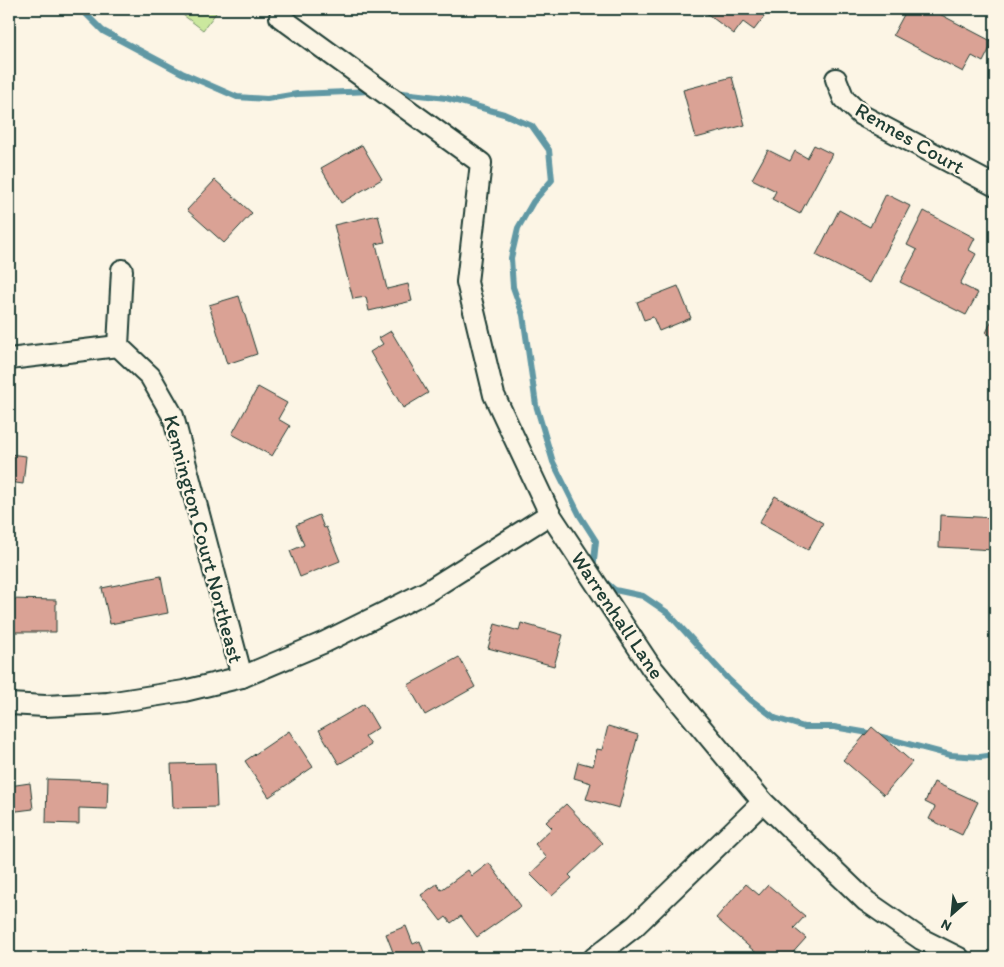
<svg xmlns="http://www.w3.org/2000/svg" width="1004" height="967" font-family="Itim,sans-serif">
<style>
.green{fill:#cbe89e;stroke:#759269}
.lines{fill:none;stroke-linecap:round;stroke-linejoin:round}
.stream{stroke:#6098a4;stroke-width:6}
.building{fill:#daa295;stroke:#1f3d34}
.minor-casing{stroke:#1f3d34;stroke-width:24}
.minor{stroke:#fcf5e5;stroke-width:20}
.labels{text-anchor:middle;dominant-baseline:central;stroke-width:4.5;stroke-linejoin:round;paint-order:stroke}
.street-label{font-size:21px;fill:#1f3d34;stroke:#fcf5e5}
</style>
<rect width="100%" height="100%" fill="#fcf5e5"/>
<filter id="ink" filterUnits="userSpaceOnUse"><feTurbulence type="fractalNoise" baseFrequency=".02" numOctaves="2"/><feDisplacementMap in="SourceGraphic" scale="10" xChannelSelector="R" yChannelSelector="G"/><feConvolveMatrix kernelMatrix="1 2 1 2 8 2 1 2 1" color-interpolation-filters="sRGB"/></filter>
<g filter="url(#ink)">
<polygon class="green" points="175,9 219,9 203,30"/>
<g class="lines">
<g class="stream">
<polyline points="81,9 103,31 182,73 237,97 267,99 297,94 372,91"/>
<polyline points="394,92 446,98 504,114 532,126 549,150 552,180 533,202 518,228 511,258 513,287 523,315 536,405 553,462 580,516 596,541 593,570"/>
<polyline points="603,580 615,590 643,596 668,613 729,680 751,700 775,718 804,727 834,727 863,732 950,755 980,757 995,755"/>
</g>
</g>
<g class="building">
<polygon points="701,9 770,9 754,30 743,22 734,34"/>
<polygon points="907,9 916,12 918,9 930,9 993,42 983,62 972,56 963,72 893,35"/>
<polygon points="732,77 745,125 696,138 683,90"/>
<polygon points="362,145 382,179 341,203 321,168"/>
<polygon points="814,145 832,154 800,214 772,199 776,191 752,179 768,150 790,161 795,151 807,158"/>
<polygon points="215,180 252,213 224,243 187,210"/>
<polygon points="886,194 910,206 870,283 816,255 839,210 870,227"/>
<polygon points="924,211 975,238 969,250 976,254 960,284 978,293 966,315 900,282 917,250 907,245"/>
<polygon points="378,215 385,242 376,244 387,289 408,284 412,301 369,311 366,297 353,299 334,225"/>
<polygon points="678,286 691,318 659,331 653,317 644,320 637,302"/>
<polygon points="239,296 257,354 227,364 209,305"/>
<polygon points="995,313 995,338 986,333"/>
<polygon points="391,331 428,393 403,408 370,352 383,344 379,338"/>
<polygon points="258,387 287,403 278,419 290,426 272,456 232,434"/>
<polygon points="9,454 26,456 23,484 9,482"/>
<polygon points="775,496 823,523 808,550 759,523"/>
<polygon points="319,515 324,528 326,527 340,561 300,577 290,551 304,545 296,525"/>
<polygon points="940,515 995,518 995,550 939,547"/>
<polygon points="161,576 168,613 110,624 102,588"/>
<polygon points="9,599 56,600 56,632 9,632"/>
<polygon points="521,623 563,635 554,666 488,648 495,624 519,631"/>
<polygon points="459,657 475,687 425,715 408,685"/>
<polygon points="364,704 378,728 365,736 371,745 339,764 319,730"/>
<polygon points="608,726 638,735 619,808 586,799 591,783 574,778 578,762 593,766 597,749 602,750"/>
<polygon points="872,727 912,762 884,795 843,760"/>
<polygon points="289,731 313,767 269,797 245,761"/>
<polygon points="215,763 217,807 173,808 171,764"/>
<polygon points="47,779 108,781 107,809 79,808 79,824 46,823"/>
<polygon points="934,782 978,802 962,835 929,819 935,807 925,802"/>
<polygon points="30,783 33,809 9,812 9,786"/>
<polygon points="566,804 603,843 569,875 572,878 552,896 530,874 547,858 535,844 552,828 546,822"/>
<polygon points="489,863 521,906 477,937 461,916 451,923 446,917 441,921 421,895 437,884 441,890 468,870 472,876"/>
<polygon points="746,884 759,895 768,885 805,916 794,928 806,938 788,958 762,958 716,918"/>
<polygon points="406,926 413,944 420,941 426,958 378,958 393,952 386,934"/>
</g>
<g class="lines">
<g class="minor-casing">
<g id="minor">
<polyline points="280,17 481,163 467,282 494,395 550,514 651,667 763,802 866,901 921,939 959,958"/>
<polyline points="836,79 844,99 861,115 995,186"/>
<polyline points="122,270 118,346 150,376 173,416 242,677"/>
<polyline points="9,359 118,346"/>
<polyline points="9,704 45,706 108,703 184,691 242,677 325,642 428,591 550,514"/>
<polyline points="594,958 635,926 763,802"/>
</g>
</g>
<use href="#minor" class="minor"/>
</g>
</g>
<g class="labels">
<g class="street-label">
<text transform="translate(910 138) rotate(30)">Rennes Court</text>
<text transform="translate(204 539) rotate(75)">Kennington Court Northeast</text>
<text transform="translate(618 615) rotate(56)">Warrenhall Lane</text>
</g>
</g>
<rect width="1004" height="967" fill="none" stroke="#fcf5e5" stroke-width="30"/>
<rect x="15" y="15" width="974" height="937" fill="none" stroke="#1f3d34" stroke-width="2" filter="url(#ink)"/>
<g transform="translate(952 914) rotate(207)" stroke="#fcf5e5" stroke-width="4" paint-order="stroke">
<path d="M0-4L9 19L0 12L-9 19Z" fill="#1f3d34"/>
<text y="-8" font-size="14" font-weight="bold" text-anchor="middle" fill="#1f3d34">N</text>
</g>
</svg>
